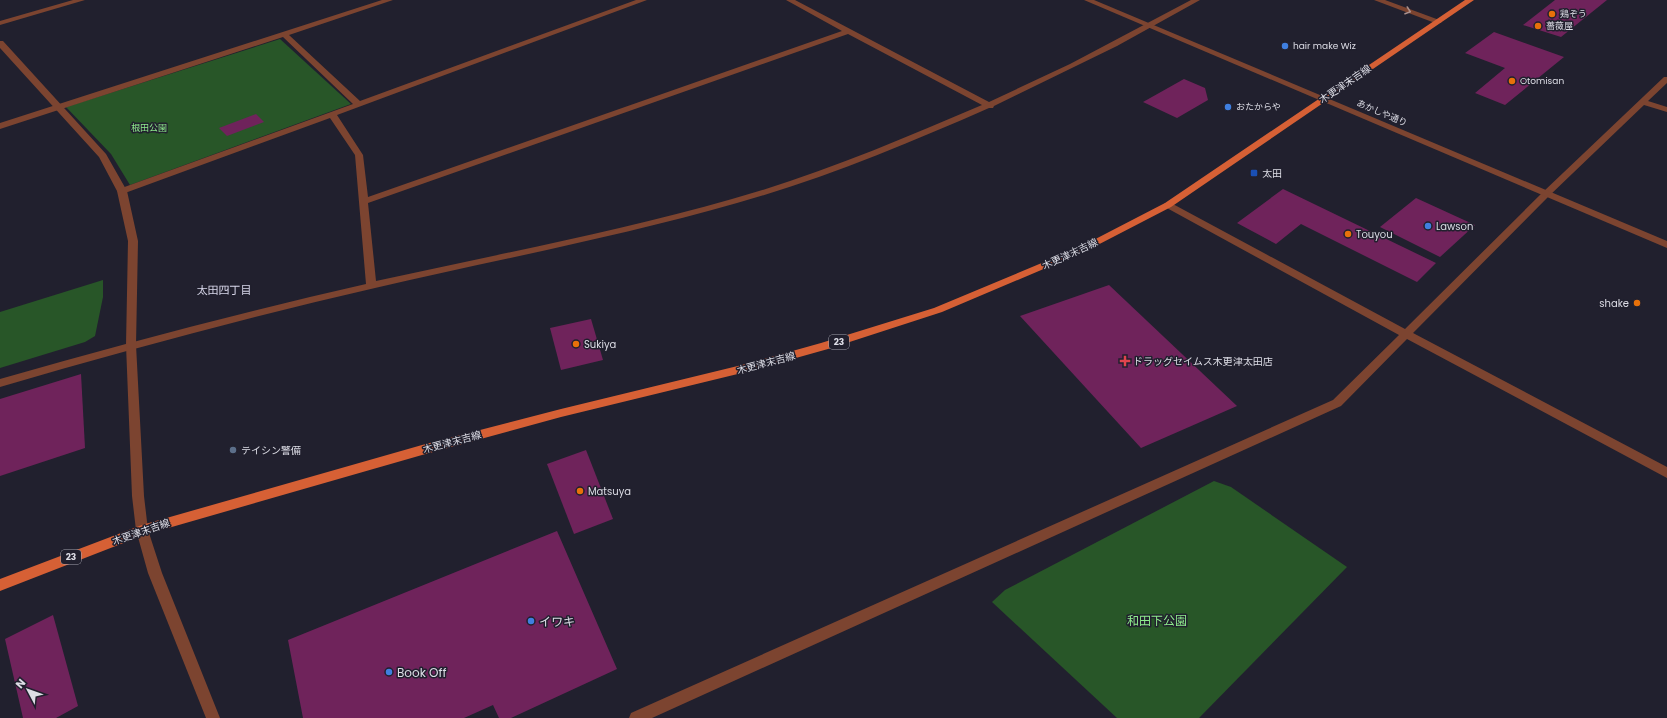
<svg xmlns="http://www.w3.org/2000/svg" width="1667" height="718" font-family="Poppins,'Noto Sans JP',sans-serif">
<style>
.green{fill:#285628}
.building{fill:#6f235b}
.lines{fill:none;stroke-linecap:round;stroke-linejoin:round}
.minor{fill:#7c4430;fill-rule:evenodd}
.tertiary{fill:#7c4430;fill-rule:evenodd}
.primary{fill:#d66035;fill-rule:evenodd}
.oneway{stroke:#ac908b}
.food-dot{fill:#e8710a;stroke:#21202e;stroke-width:1.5}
.shop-dot{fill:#3f7fe0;stroke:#21202e;stroke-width:1.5}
.transit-dot{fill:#1a4fb4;stroke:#21202e;stroke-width:1.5}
.health-dot{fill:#e0444e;stroke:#21202e;stroke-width:1.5}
.service-dot{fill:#5c6f8a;stroke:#21202e;stroke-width:1.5}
.labels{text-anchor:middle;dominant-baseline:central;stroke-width:3;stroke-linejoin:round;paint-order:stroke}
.far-poi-label{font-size:9px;fill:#dddde6;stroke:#21202e;text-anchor:start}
.far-street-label{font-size:9px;fill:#dddde6;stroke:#21202e}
.far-park-label{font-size:9px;fill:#8fed8d;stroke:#21202e}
.shield{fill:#21202e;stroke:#a5a4af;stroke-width:1}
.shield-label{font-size:9px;font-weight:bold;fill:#dddde6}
.street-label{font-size:10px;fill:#dddde6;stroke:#21202e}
.poi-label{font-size:10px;fill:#dddde6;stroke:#21202e;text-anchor:start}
.neighbourhood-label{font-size:11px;fill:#d7d6e9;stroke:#21202e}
.near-park-label{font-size:12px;fill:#8fed8d;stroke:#21202e}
.near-poi-label{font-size:12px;fill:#dddde6;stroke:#21202e;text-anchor:start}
</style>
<rect width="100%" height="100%" fill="#21202e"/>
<g class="green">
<polygon points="280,39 351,104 130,185 111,154 66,107"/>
<polygon points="103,280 103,297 95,336 85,342 0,368 0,312"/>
<polygon points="1214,481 1231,487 1347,567 1199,718 1117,718 992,602 1005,590"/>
</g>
<g class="building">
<polygon points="1555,0 1607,0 1561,37 1523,25"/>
<polygon points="1494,32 1564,57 1505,105 1475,93 1505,68 1465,53"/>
<polygon points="1184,79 1205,88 1208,100 1177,118 1143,102"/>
<polygon points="256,114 264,122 227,136 219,128"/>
<polygon points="1283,189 1436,263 1417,282 1301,224 1276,244 1237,223"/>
<polygon points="1416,198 1475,225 1440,257 1380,227"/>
<polygon points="1109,285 1237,406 1141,448 1020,316"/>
<polygon points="591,319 603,360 561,370 550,328"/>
<polygon points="81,374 85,448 0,476 0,399"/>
<polygon points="586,450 613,519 574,534 547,464"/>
<polygon points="557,531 617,669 511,718 499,718 493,705 464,718 303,718 288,640"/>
<polygon points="53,615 78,706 56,718 23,718 5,639"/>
</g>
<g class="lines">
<g class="minor">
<polygon points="73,0 85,0 0,25 0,21"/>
<path d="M 382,0 L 393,0 L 289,35 L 360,101 L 636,0 L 647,0 L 337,115 L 363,155 L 368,197 L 842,31 L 786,0 L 795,0 L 989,102 L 1070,64 L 1191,0 L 1200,0 L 1117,46 L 994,106 L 993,108 L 989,108 C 907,144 823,179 737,203 C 618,237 496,260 375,288 C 249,317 124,351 0,387 L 0,379 C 121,344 243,312 366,284 L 355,155 L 330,118 L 125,193 L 119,193 L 117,191 L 119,189 L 353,104 L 283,37 L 0,129 L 0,123 ZM 848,34 L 982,105 C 900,140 818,175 732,199 C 615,232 495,255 376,281 L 368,203 Z"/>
<polygon points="1374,0 1385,0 1442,21 1441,23 1435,23"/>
<polygon points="1664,77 1667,77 1667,83 1648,101 1667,107 1667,112 1644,105 1549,196 1413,333 1667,467 1667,478 1407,339 1341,406 652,718 629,718 631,713 1333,400 1399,335 1165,207 1163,205 1165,203 1171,203 1405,329 1543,192"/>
</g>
<g class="tertiary">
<polygon points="1084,0 1094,0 1667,241 1667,248"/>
<polygon points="0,41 3,41 106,154 127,191 138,241 136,345 144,496 148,530 162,573 220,718 206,718 148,573 136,530 132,496 126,345 128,241 117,191 99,157 0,48"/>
</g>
<polygon class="primary" points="1465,0 1474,0 1171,207 1086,251 942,312 828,349 750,371 561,417 422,455 144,535 0,591 0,579 142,525 422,445 561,409 750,363 821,343 934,308 1080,247 1165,203"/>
</g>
<defs><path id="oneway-chevron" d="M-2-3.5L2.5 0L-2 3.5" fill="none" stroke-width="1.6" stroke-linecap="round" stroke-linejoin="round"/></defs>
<use class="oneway" href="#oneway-chevron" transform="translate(1408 11) rotate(19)"/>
<g class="food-dot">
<circle cx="1552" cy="14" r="4"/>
<circle cx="1538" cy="26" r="4"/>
<circle cx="1512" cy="81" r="4"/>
<circle cx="1348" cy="234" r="4"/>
<circle cx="1637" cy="303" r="4"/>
<circle cx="576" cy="344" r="4"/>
<circle cx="580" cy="491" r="4"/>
</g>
<g class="shop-dot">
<circle cx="1285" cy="46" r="4"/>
<circle cx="1228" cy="107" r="4"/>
<circle cx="1428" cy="226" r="4"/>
<circle cx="531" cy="621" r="4"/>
<circle cx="389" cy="672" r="4"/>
</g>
<rect class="transit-dot" x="1250" y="169" width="8" height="8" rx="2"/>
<path class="health-dot" d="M1123 355h4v4h4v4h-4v4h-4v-4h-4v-4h4z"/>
<circle class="service-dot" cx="233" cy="450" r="4"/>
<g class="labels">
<g class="far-poi-label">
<text x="1560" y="14">鶏ぞう</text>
<text x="1546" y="26">薔薇屋</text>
<text x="1293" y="46">hair make Wiz</text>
<text x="1520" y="81">Otomisan</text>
<text x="1236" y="107">おたからや</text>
</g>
<g class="far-street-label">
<text transform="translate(1382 113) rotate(23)">あかしや通り</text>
</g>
<g class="far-park-label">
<text x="149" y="128">根田公園</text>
</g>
<g class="shield">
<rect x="829" y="335" width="20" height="14" rx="3"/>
<rect x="61" y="550" width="20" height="14" rx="3"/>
</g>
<g class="shield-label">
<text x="839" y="342">23</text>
<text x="71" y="557">23</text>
</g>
<g class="street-label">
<text transform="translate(1345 84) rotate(-34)">木更津末吉線</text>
<text transform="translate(1070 254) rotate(-25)">木更津末吉線</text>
<text transform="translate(766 363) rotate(-15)">木更津末吉線</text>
<text transform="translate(452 442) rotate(-15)">木更津末吉線</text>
<text transform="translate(141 532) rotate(-19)">木更津末吉線</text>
</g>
<g class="poi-label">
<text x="1262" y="173">太田</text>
<text x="1436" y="226">Lawson</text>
<text x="1356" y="234">Touyou</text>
<text x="1629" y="303" text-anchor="end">shake</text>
<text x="584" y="344">Sukiya</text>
<text x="1133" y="361">ドラッグセイムス木更津太田店</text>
<text x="241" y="450">テイシン警備</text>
<text x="588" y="491">Matsuya</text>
</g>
<g class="neighbourhood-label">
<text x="224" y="290">太田四丁目</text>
</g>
<g class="near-park-label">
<text x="1157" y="620">和田下公園</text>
</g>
<g class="near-poi-label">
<text x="539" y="621">イワキ</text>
<text x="397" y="672">Book Off</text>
</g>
</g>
<g transform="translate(28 690) rotate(311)" stroke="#21202e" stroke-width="3" paint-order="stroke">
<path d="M0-3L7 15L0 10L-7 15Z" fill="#dddde6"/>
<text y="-6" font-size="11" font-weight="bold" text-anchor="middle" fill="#dddde6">N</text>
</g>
</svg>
